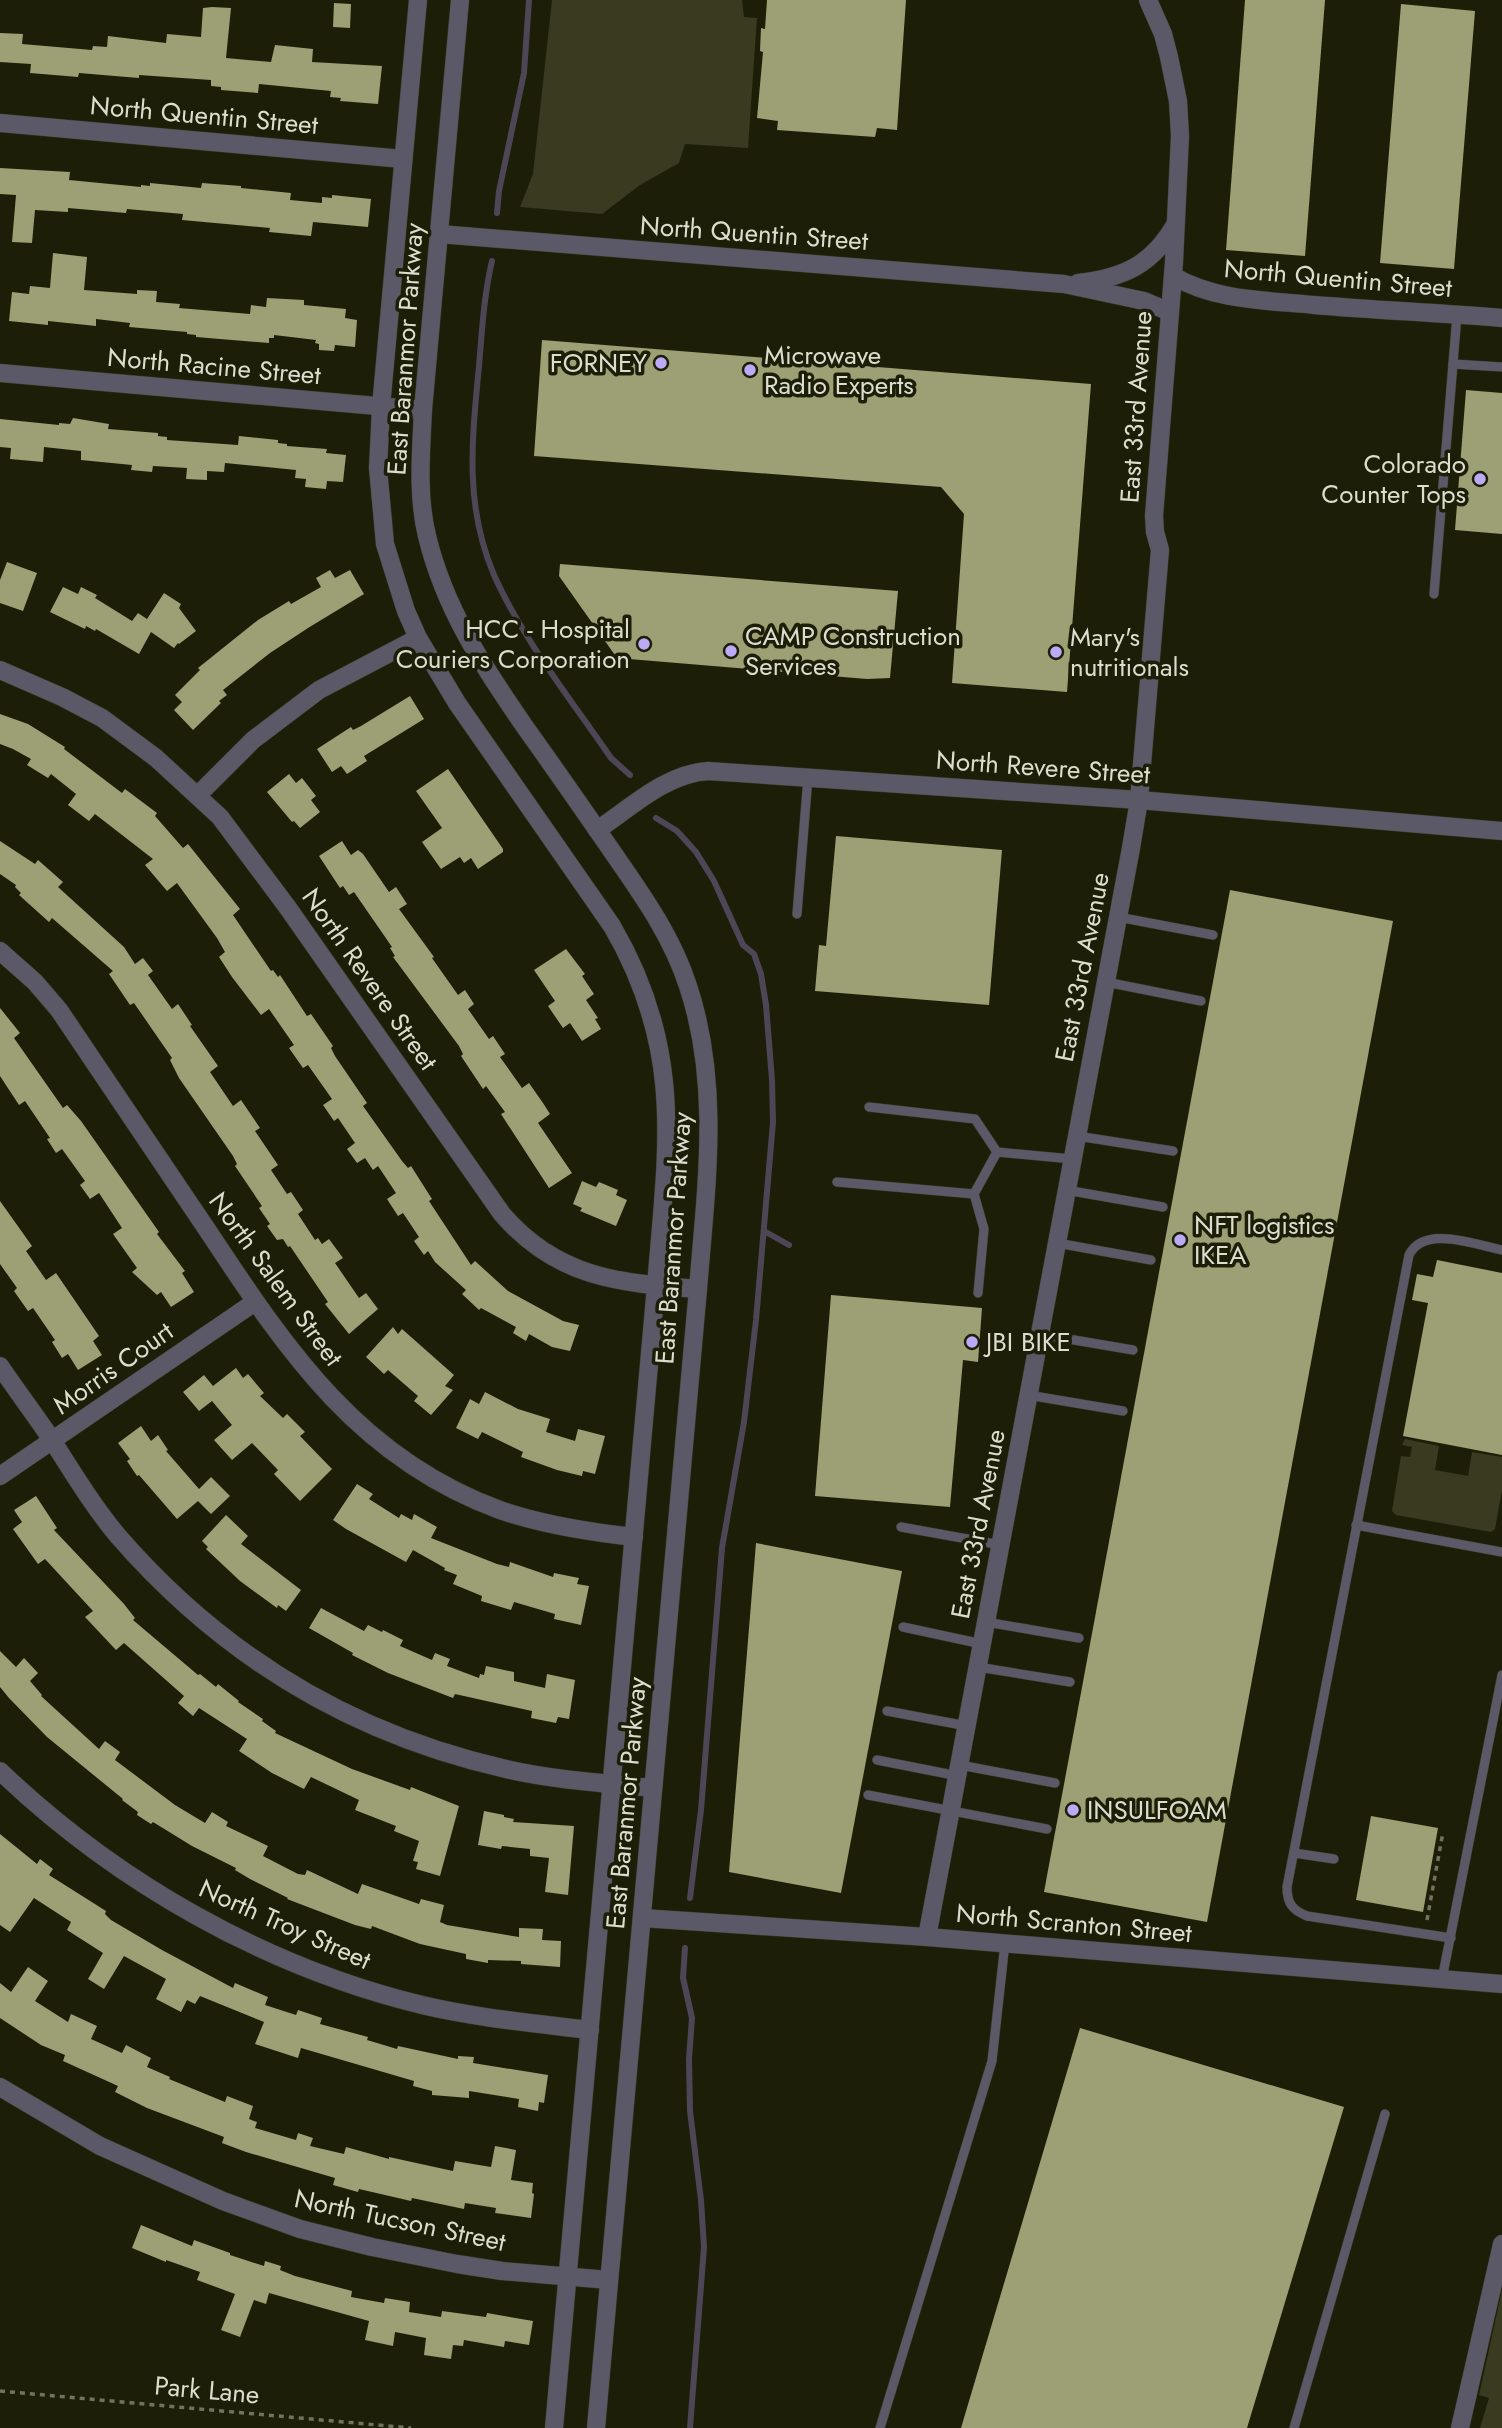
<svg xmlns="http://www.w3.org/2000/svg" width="1502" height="2428" font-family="Jost,sans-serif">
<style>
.green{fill:#393a20}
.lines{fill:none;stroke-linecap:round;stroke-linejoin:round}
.stream{stroke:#4e4657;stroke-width:6}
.building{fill:#9d9f74}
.service-casing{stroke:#383923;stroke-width:10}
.minor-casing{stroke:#383923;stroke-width:19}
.tertiary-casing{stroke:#383923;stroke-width:19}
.path{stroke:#71735f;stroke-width:3.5;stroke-dasharray:5 5;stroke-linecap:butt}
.service{stroke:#5b5868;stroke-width:9}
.minor{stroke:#5b5868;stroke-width:18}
.tertiary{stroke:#5b5868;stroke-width:18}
.poi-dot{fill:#bda9f5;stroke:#1d1e07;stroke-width:2.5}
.labels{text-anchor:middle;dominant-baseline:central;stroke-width:7;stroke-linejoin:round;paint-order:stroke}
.street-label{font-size:26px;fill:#dbddce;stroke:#1d1e07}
.poi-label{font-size:26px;fill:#dbddce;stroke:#1d1e07;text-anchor:start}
</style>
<rect width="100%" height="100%" fill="#1d1e07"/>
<g class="green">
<polygon points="552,0 742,0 744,17 757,18 748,148 685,144 679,163 640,185 602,214 520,207 533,174"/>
<polygon points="1405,1439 1439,1446 1435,1470 1468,1476 1472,1452 1502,1457 1502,1490 1495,1529 1491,1532 1396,1515 1392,1511 1401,1456 1410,1457 1412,1447 1402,1445"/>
<polygon points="1502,2290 1502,2428 1480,2428 1489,2398 1479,2395"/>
</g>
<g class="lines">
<g class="stream">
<polyline points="497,213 499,191 524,73 529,0"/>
<path d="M 492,261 C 484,295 482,330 479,366 C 472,440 464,504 494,575 C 522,638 572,701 611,758 L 630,775"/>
<polyline points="656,818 677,831 696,852 714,881 743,945 754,954 761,974 766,1005 772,1080 773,1122 756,1320 744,1422 722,1548 701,1810 690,1898"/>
<polyline points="764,1231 789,1245"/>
<polyline points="685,1948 683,1978 692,2018 689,2059 690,2111 701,2200 704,2247 690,2428"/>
</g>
</g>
<g class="building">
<polygon points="767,0 906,0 897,130 877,128 875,137 777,130 778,121 757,118 763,52 760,51 761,28 765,29"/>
<polygon points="1245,0 1325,0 1305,256 1226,250"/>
<polygon points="334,3 351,4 350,28 333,27"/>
<polygon points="1401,4 1475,11 1454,269 1380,263"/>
<polygon points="212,7 231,8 226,58 271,62 275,45 313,49 312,62 382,66 378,104 340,101 341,98 330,97 331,91 259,84 258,93 221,90 221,87 211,86 211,80 139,75 139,78 79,73 78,77 30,73 31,64 0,62 0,33 23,34 22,44 92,50 93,46 107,47 108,36 166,43 167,34 201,37 203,8"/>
<polygon points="0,168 70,172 69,180 141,187 141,185 150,186 150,183 201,188 202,183 241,186 241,188 291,193 290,200 322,203 322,197 332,198 332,195 371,199 368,227 313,222 311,236 269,232 270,228 182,220 183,214 127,209 126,213 68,208 68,212 35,210 32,243 12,242 16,195 0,194"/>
<polygon points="53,253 87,257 84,290 137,294 137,290 157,291 156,302 180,304 179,308 250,314 251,305 266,307 267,298 304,300 304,305 346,309 345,318 357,320 355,347 335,345 334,351 319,350 319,344 315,343 316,340 274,335 274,338 269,338 269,343 196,337 196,335 187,334 187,332 129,327 130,323 96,319 96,326 48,321 48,325 9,321 12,292 29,294 30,286 50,288"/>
<polygon points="542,340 1091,384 1067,692 952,683 964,514 941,487 534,456"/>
<polygon points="1466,390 1502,393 1502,534 1455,530"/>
<polygon points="73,418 109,424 108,429 158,433 158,436 167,437 167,440 238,445 239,436 278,440 278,443 287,444 287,446 327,449 326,453 346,455 343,482 327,481 326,489 305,487 306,479 295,478 296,470 225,463 224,472 207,471 207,480 186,479 187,468 153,466 152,472 131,470 132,465 81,460 81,451 44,447 43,462 10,459 11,448 0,447 0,419 59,425 59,423 70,424"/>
<polygon points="7,562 37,573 23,611 0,603 0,580"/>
<polygon points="560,564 898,591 890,678 867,679 617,658 559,576"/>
<polygon points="330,570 335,578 350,570 364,594 308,628 270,653 223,690 227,695 219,701 221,703 193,730 174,710 182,702 175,695 200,670 198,668 258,620 289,601 291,604 321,587 316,578"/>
<polygon points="63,587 78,594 81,587 97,595 95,598 132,621 138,613 147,619 164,593 181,604 179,608 196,631 179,644 178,643 174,648 151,632 139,654 96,629 95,631 86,626 85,629 50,612"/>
<polygon points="410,696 424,719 364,756 367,761 347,774 341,766 332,772 317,749 351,727 353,730 361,726"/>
<polygon points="0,714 28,724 65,747 64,749 122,793 125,789 157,813 155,816 183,848 188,844 240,909 233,915 271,971 273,970 278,977 280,975 307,1016 311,1014 333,1046 331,1048 335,1056 367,1103 363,1106 402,1161 408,1168 411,1166 432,1199 429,1201 471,1265 475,1261 508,1291 563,1321 579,1325 570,1351 552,1347 529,1334 526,1341 513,1333 516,1327 481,1308 479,1310 462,1294 466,1290 435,1262 428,1251 424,1255 414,1241 419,1237 403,1213 398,1216 387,1199 396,1193 378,1166 373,1170 365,1158 357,1163 347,1149 355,1143 338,1118 334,1121 323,1105 332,1099 308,1065 303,1068 289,1048 294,1045 269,1009 261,1015 232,977 219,957 225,952 217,938 177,883 167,891 145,865 153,859 95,814 89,821 68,805 76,794 51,774 48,778 27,765 31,759 13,749 0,744"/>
<polygon points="448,769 503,849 503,852 478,869 471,858 464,863 460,857 441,869 422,842 442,828 416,791"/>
<polygon points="289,774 296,783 302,778 316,796 311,800 320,812 300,828 294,821 292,822 267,792"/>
<polygon points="836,836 1002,850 989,1005 815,991 819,945 826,946"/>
<polygon points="0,841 35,864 38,860 63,882 58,887 124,947 135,964 143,958 153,971 148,975 172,1009 178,1004 192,1025 190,1026 218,1066 210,1072 233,1106 241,1100 260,1128 255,1131 278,1165 271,1170 287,1194 291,1192 303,1210 298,1214 315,1240 318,1238 322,1244 329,1239 343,1258 335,1263 359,1298 366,1293 378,1309 349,1334 325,1304 328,1302 290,1246 288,1247 283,1239 277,1240 267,1226 270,1224 259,1208 262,1206 235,1166 237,1164 233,1156 179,1078 170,1060 172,1058 134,1003 130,1005 109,974 113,971 52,918 49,922 19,895 21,893 15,887 16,885 0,874"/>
<polygon points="342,841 351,855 358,850 363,854 389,892 396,887 407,904 399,909 434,957 432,958 458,995 465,990 474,1004 468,1009 489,1039 493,1036 505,1054 500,1057 522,1088 529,1083 543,1103 550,1114 538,1123 572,1173 549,1188 501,1114 505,1112 486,1086 483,1089 461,1056 463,1054 459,1046 393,957 395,956 390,948 392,947 354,892 349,895 343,886 340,888 319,856"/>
<polygon points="1230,890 1393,921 1207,1922 1044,1892"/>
<polygon points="566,949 585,974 582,976 594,994 586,1000 598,1018 595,1019 601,1029 582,1041 570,1023 563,1028 548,1006 555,1001 534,970"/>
<polygon points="0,1008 20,1033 14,1038 63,1108 67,1105 81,1121 159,1232 157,1234 185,1271 182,1273 194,1292 171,1307 161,1292 157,1295 132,1272 137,1268 113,1234 122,1228 99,1193 90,1199 80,1185 85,1181 62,1149 56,1153 47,1139 50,1138 25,1101 19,1105 0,1076"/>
<polygon points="582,1181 596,1187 599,1182 618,1190 616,1195 627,1200 616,1226 580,1211 582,1208 573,1204"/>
<polygon points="0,1201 32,1246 26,1251 46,1280 56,1273 99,1336 93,1341 102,1355 78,1370 68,1354 62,1358 52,1342 55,1340 33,1308 28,1311 14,1291 17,1288 0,1264"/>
<polygon points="1437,1260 1502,1273 1502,1455 1403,1436 1428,1303 1412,1300 1417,1274 1433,1277"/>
<polygon points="831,1295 982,1308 978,1362 963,1360 950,1507 815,1496"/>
<polygon points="393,1327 398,1334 402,1329 454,1375 445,1386 453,1390 431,1415 414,1401 418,1396 388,1370 384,1374 366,1357"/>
<polygon points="236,1368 243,1378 248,1374 264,1393 260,1396 283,1418 287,1414 305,1432 300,1436 332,1469 300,1501 274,1474 278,1470 252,1443 232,1460 214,1440 232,1425 212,1401 199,1411 183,1392 204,1375 213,1386"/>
<polygon points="485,1392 518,1409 550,1419 546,1432 575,1441 578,1429 605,1436 595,1474 583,1471 582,1476 557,1470 521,1457 523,1452 482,1432 478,1439 456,1428 470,1399 479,1404"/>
<polygon points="141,1426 151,1441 158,1435 168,1450 166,1451 199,1489 211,1477 230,1496 211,1514 198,1501 177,1519 139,1475 137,1476 127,1461 130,1459 118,1443"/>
<polygon points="357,1484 373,1494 369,1499 399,1518 401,1514 412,1520 414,1514 437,1527 431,1538 497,1564 509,1567 510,1562 553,1577 554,1573 579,1578 577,1584 589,1586 581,1625 554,1619 555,1614 514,1602 511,1610 481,1601 482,1596 453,1584 457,1575 444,1570 445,1568 413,1550 406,1562 346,1529 333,1520"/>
<polygon points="36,1496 57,1528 54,1530 124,1604 135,1618 133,1620 198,1675 200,1674 216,1687 218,1684 239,1701 238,1702 263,1719 262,1721 276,1731 275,1733 352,1769 410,1790 411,1787 459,1806 440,1876 416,1869 418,1862 413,1861 419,1841 394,1831 396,1826 355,1810 359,1800 311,1777 304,1789 272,1773 239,1751 247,1739 199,1708 193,1716 178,1703 184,1696 124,1643 116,1650 85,1617 93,1611 45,1559 38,1564 13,1529 22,1522 14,1510"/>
<polygon points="226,1515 248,1536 241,1544 301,1590 286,1611 278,1605 277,1608 240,1581 206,1549 208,1547 202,1541"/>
<polygon points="756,1543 902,1571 841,1893 729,1872"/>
<polygon points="321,1608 364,1631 368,1625 382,1632 383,1630 403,1640 400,1646 432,1660 435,1653 450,1659 447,1666 479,1678 480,1674 484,1675 486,1666 514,1672 514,1681 545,1688 547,1674 575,1680 569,1719 558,1717 556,1723 531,1718 532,1711 455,1694 453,1698 388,1673 352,1655 353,1653 309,1628"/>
<polygon points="0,1651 16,1667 24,1658 38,1673 30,1681 42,1695 41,1696 99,1749 105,1741 120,1752 115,1760 175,1805 205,1823 212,1812 228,1822 226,1826 268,1846 263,1856 298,1874 305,1875 307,1870 358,1894 362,1884 419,1904 421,1899 444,1905 440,1922 447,1925 519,1937 519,1928 543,1929 542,1940 561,1941 560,1967 521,1964 521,1961 488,1960 488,1963 466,1959 466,1954 420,1944 372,1926 371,1929 355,1925 287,1899 288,1898 250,1879 235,1870 236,1868 192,1846 153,1822 151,1824 137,1815 138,1812 122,1800 123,1799 47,1737 9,1698 0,1687"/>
<polygon points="484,1811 504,1815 504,1817 514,1819 513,1822 574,1826 568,1895 545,1892 549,1858 530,1856 530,1849 502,1846 501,1849 478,1845"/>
<polygon points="1371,1816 1438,1828 1423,1912 1356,1900"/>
<polygon points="0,1834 37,1864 40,1859 53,1869 49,1875 106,1911 105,1914 111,1920 162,1950 233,1988 235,1983 268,1997 265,2005 296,2015 298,2010 322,2018 320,2024 368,2037 367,2040 397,2049 398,2046 458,2059 458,2056 474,2057 473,2063 548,2075 544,2103 539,2102 538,2111 518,2107 519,2099 469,2091 469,2098 432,2095 432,2091 413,2086 414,2081 301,2048 298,2058 255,2044 264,2022 200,1996 195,2004 187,2000 181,2012 156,1999 166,1979 124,1956 104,1989 88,1979 103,1953 67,1930 71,1922 34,1898 10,1932 0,1925"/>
<polygon points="28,1967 48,1981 35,2001 68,2022 71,2014 97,2026 91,2039 122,2053 126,2045 151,2058 147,2067 170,2077 169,2079 225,2102 227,2096 253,2106 249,2119 257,2122 255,2128 296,2140 298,2133 313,2138 310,2146 344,2154 346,2147 389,2159 389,2157 453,2171 455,2161 491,2167 495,2146 516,2150 511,2180 533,2183 532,2193 534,2194 531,2218 495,2213 496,2208 465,2203 464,2209 412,2198 411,2201 359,2189 358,2192 333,2185 335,2178 246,2152 222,2143 224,2137 147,2108 115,2092 118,2086 63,2061 65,2055 41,2045 0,2018 0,1983 11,1992"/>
<polygon points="1080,2028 1344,2107 1247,2428 961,2428"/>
<polygon points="141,2225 192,2246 194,2240 230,2253 230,2255 264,2266 265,2261 281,2266 280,2270 295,2276 352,2291 351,2297 384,2303 385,2298 410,2302 409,2312 441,2317 442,2311 486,2317 487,2313 533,2321 529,2345 505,2341 504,2347 464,2340 463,2346 453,2345 451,2359 424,2355 426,2338 395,2332 393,2346 365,2340 369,2321 269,2293 266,2304 254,2300 240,2337 221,2330 235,2294 197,2280 200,2272 166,2260 166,2262 132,2248"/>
</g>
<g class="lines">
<g class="service-casing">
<g id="service">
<polyline points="1453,364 1502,367"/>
<polyline points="1434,594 1457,315"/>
<polyline points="797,914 808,777"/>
<polyline points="1118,917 1213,935"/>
<polyline points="1106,982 1201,1001"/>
<polyline points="869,1107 975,1119 997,1152 1072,1159"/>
<polyline points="1077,1136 1173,1151"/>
<polyline points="837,1182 974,1194 997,1152"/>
<polyline points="1066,1190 1163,1207"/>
<polyline points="974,1194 984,1229 978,1293"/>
<polyline points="1057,1243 1151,1260"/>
<polyline points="1039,1334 1133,1350"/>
<polyline points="1028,1395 1123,1411"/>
<polyline points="1356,1525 1502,1552"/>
<polyline points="901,1527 1001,1545"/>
<polyline points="986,1622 1079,1638"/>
<polyline points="903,1627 982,1644"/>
<polyline points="978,1667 1070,1682"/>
<polyline points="887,1711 967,1726"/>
<polyline points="877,1760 958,1776"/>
<polyline points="960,1765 1055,1783"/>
<polyline points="868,1795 1047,1829"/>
<polyline points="1294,1853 1334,1859"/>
<path d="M 1451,1938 L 1307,1916 C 1292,1910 1287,1903 1287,1887 L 1409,1255 C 1424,1224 1476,1245 1502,1250"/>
<polyline points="1442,1979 1502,1675"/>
<polyline points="880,2428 992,2061 1005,1943"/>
<polyline points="1294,2428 1385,2114"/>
</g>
</g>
<g class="minor-casing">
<g id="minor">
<polyline points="0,123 403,159"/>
<polyline points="439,234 1064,284 1144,301 1170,312"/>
<path d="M 1173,276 C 1216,301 1265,300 1314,305 C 1376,310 1439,313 1502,318"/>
<path d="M 1078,283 C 1123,278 1152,265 1175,225"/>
<polyline points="0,373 423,410"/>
<path d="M 0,670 L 62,697 L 102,718 L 156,758 L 220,817 L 288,908 L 502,1214 C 557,1278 619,1283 698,1289"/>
<polyline points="198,795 253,740 319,690 418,638"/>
<path d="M 597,830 C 632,807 665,774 708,771 L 1139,800 L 1502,831"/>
<path d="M 0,951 L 35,982 L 59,1010 C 109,1085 160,1159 210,1234 C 288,1352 360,1459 500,1510 C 543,1525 589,1532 634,1537"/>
<path d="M 0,1366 C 17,1391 35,1415 52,1440 C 73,1473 93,1506 118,1536 C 223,1657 351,1734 506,1769 C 554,1780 604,1783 653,1788"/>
<polyline points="0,1476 255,1302"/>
<path d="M 0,1771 C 116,1882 265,1967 422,2005 C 477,2018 533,2023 590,2030"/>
<polyline points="642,1918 927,1937 1502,1984"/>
<polyline points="927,1937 1131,848 1139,800 1160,550 1155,532 1154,516 1174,262 1180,136 1178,101 1169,57 1163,34 1148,0"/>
<polyline points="0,2087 100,2146 223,2201 300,2229 372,2247 457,2264 502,2271 609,2280"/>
</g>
</g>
<g class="tertiary-casing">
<g id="tertiary">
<path d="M 418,0 L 381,407 L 378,468 L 385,544 L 406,611 L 418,638 L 457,703 L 612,926 C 685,1051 667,1149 656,1286 L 554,2428"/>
<path d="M 460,0 L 423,410 C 421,452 417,495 427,536 C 445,610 483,666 525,727 C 553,766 580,805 607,844 C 638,889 671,933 688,986 C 721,1085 706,1188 698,1289 L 596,2428"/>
<polyline points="1460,2428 1502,2244"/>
</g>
</g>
<g class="path">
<polyline points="1427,1920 1443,1832"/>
<polyline points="0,2391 411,2428"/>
</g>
<use href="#service" class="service"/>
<use href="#minor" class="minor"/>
<use href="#tertiary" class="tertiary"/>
</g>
<g class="poi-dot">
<circle cx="661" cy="363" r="7"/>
<circle cx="750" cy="370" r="7"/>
<circle cx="1480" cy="479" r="7"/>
<circle cx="644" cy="644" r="7"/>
<circle cx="731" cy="651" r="7"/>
<circle cx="1056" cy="652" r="7"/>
<circle cx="1180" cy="1240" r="7"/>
<circle cx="972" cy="1342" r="7"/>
<circle cx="1073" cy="1810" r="7"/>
</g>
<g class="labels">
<g class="street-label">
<text transform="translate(204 115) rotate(5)">North Quentin Street</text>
<text transform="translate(754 233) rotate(4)">North Quentin Street</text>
<text transform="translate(1338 278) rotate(5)">North Quentin Street</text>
<text transform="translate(405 349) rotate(-86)">East Baranmor Parkway</text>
<text transform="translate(214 366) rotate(5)">North Racine Street</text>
<text transform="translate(1136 407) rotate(-86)">East 33rd Avenue</text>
<text transform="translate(1043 767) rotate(4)">North Revere Street</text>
<text transform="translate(1082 967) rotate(-79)">East 33rd Avenue</text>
<text transform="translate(370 979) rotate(55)">North Revere Street</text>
<text transform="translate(673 1238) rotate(-86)">East Baranmor Parkway</text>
<text transform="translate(276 1279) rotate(54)">North Salem Street</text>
<text transform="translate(113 1368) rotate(-35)">Morris Court</text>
<text transform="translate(978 1524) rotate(-79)">East 33rd Avenue</text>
<text transform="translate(626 1803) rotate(-85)">East Baranmor Parkway</text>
<text transform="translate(1074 1923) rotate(5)">North Scranton Street</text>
<text transform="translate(285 1924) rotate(24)">North Troy Street</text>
<text transform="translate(400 2220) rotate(12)">North Tucson Street</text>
<text transform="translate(207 2390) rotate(5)">Park Lane</text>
</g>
<g class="poi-label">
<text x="764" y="355">Microwave<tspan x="764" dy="30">Radio Experts</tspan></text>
<text x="647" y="363" text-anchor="end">FORNEY</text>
<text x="1466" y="464" text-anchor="end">Colorado<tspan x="1466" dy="30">Counter Tops</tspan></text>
<text x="630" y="629" text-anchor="end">HCC - Hospital<tspan x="630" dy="30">Couriers Corporation</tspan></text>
<text x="745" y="636">CAMP Construction<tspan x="745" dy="30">Services</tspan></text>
<text x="1070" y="637">Mary's<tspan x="1070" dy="30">nutritionals</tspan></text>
<text x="1194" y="1225">NFT logistics<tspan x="1194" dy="30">IKEA</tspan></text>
<text x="986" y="1342">JBI BIKE</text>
<text x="1087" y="1810">INSULFOAM</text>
</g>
</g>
</svg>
